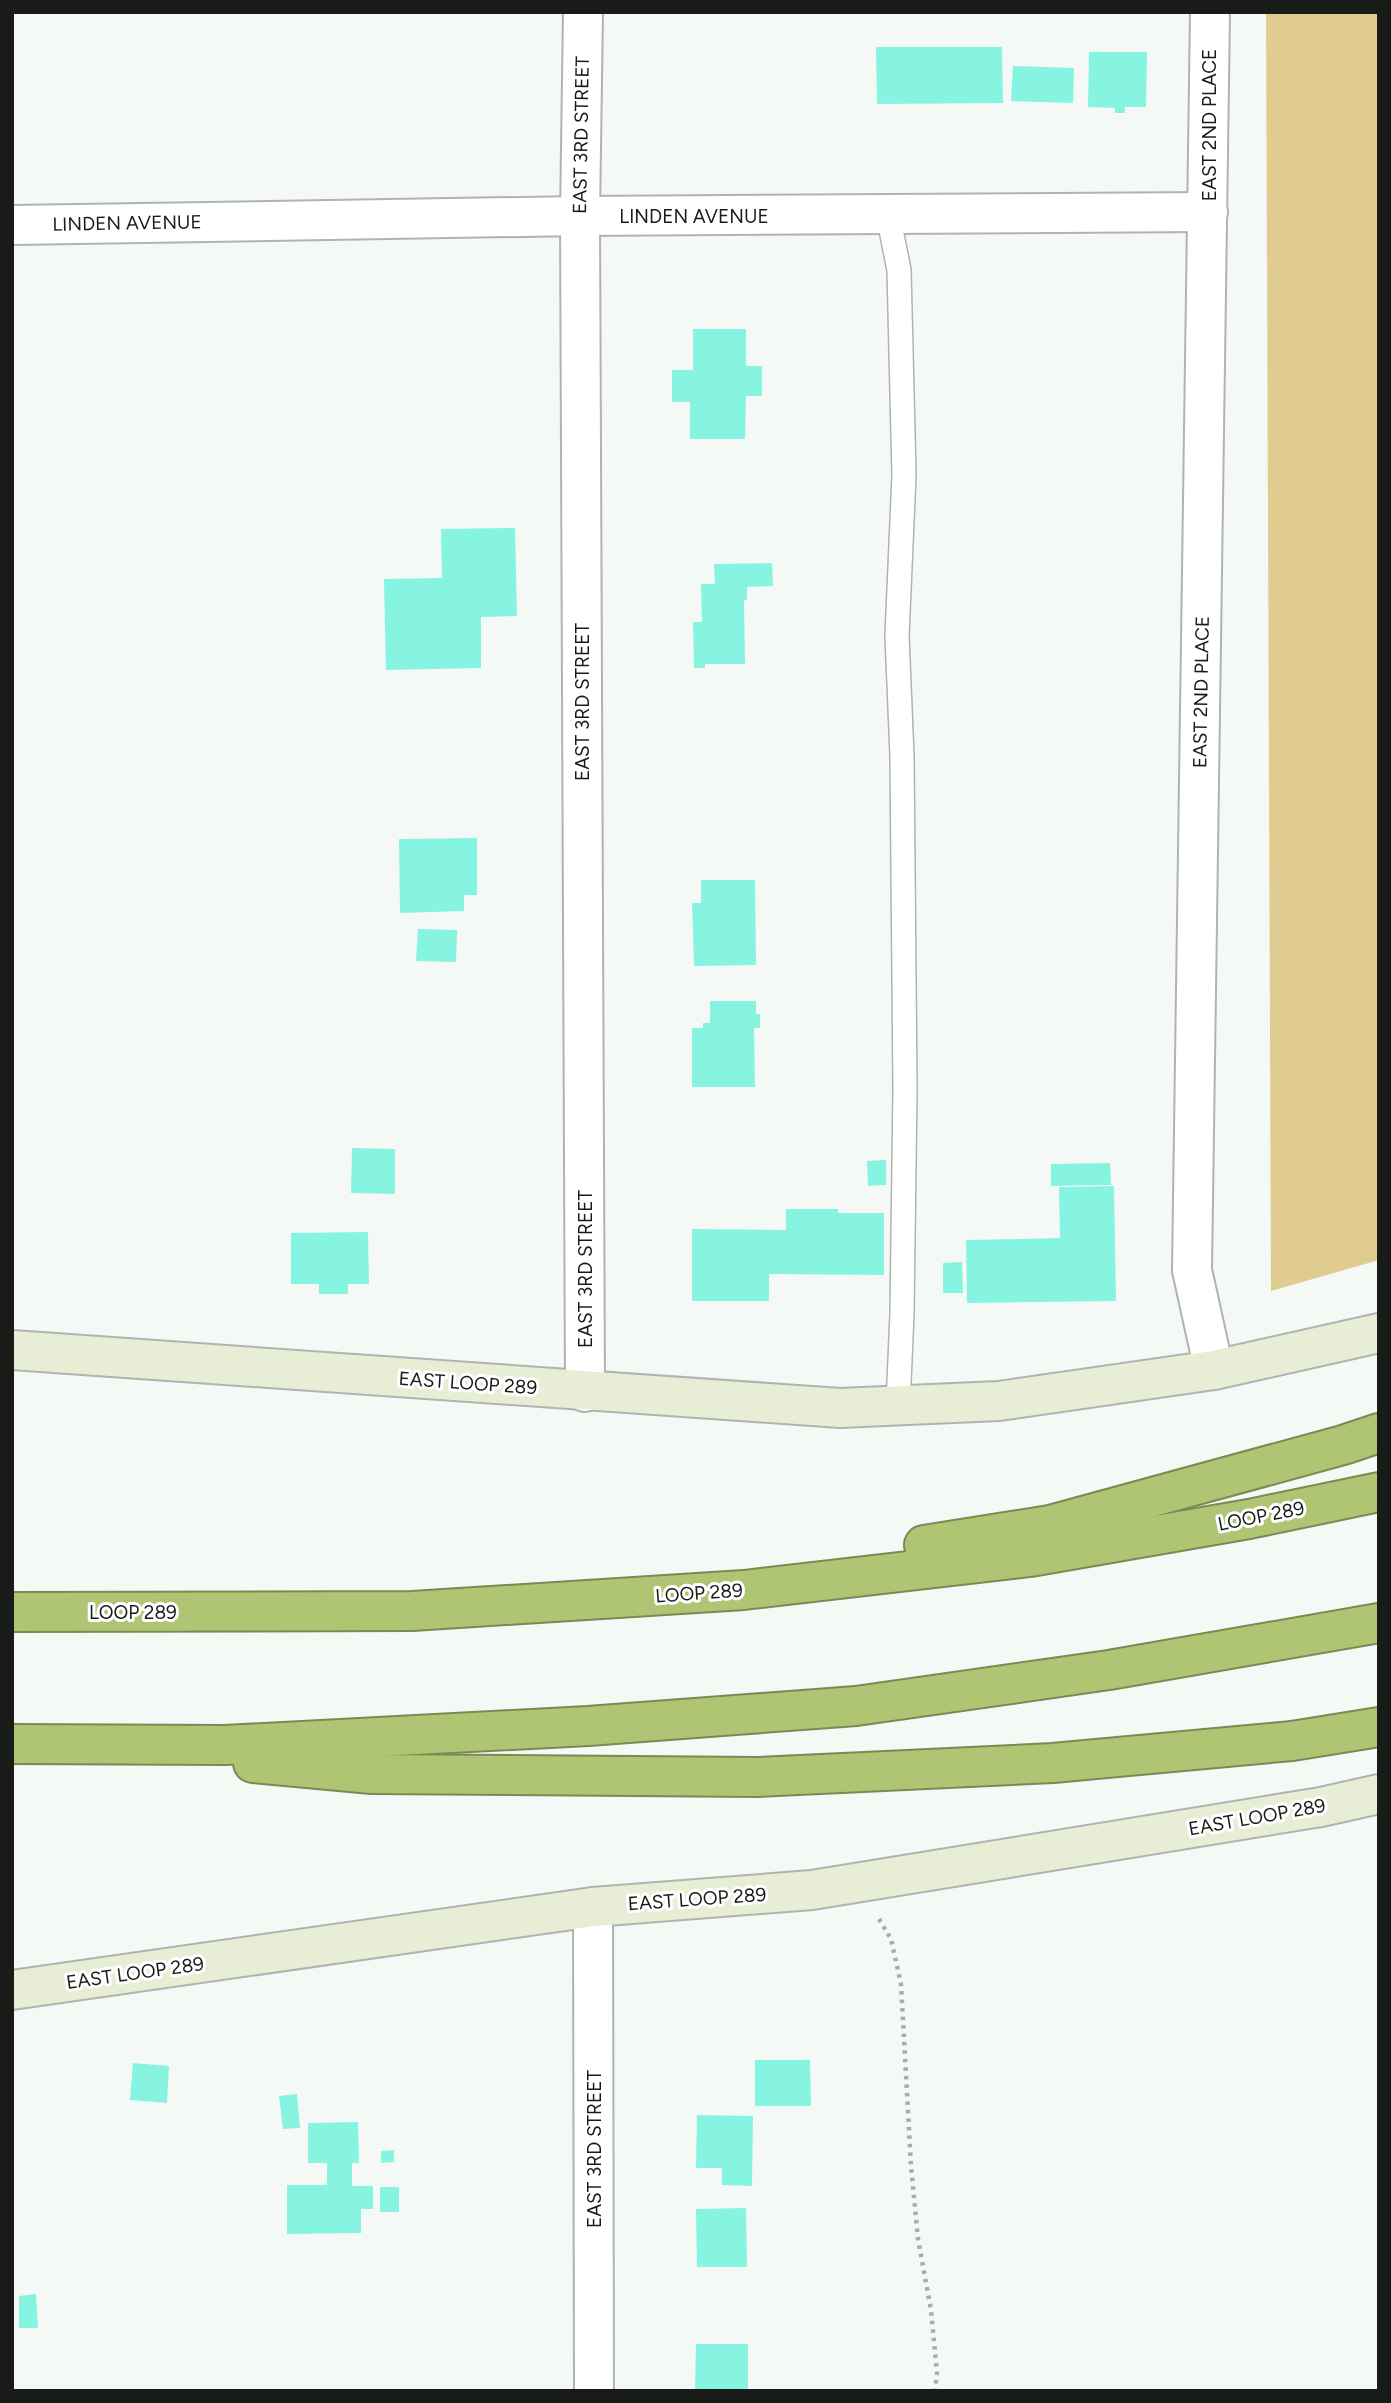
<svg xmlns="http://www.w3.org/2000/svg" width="1391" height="2403" font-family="Figtree,sans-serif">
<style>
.green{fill:#e0cc91}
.building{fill:#86f4e1}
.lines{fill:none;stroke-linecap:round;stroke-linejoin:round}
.lane-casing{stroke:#afb4b0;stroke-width:26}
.street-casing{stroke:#afb4b0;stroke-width:42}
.secondary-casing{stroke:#afb4b0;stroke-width:42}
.highway-casing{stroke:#7a8a54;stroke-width:42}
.path{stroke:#a9ada9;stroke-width:4.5;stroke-dasharray:3.5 5;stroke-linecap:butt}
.lane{stroke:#fff;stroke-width:23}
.street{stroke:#fff;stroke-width:38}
.secondary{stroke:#e7eed5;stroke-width:38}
.highway{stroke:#afc574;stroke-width:38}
.labels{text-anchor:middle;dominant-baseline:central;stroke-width:6;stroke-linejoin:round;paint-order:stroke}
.street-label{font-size:19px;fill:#191b19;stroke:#fff}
</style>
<rect width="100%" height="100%" fill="#f4f9f5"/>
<polygon class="green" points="1266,12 1379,12 1379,1260 1271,1291"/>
<g class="building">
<polygon points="876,47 1002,47 1003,103 877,104"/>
<polygon points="1089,52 1147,52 1146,107 1125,107 1125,113 1115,113 1115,108 1088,107"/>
<polygon points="1013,66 1074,68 1073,103 1011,101"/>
<polygon points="693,329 746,329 746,366 762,366 762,396 746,396 745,439 690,439 690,402 672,402 672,370 693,370"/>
<polygon points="515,528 517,616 481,617 481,668 386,670 384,579 442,578 441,529"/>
<polygon points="772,563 773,586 747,587 747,600 744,600 745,664 705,664 705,668 694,668 693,622 702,622 701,584 715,584 714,564"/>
<polygon points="477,838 477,895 464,895 464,911 400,913 399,839"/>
<polygon points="701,880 755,880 756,965 694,966 692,903 701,903"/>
<polygon points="418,929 457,930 456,962 416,961"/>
<polygon points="710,1001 756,1001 756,1014 760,1014 760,1028 754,1028 755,1087 692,1087 692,1028 703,1028 703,1023 710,1023"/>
<polygon points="352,1148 395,1149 395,1194 351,1193"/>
<polygon points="886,1160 886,1185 868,1186 867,1161"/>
<polygon points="1110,1163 1111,1185 1051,1186 1051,1164"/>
<polygon points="1114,1186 1116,1301 967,1303 966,1240 1060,1238 1059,1187"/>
<polygon points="786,1209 838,1209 838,1213 884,1213 884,1275 769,1274 769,1301 692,1301 692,1229 786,1230"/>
<polygon points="368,1232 369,1284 348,1284 348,1294 319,1294 319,1284 291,1284 291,1233"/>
<polygon points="962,1262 963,1293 943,1293 943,1263"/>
<polygon points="755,2060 810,2060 811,2106 755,2106"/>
<polygon points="133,2063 169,2066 167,2103 130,2100"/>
<polygon points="297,2094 300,2128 283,2129 279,2096"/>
<polygon points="697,2115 753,2116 752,2186 722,2185 722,2168 696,2168"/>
<polygon points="358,2122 359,2163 352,2163 352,2186 373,2186 373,2209 361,2209 361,2233 287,2234 287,2185 327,2185 327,2163 308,2163 308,2123"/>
<polygon points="394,2150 394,2162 381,2163 381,2151"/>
<rect x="380" y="2187" width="19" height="25"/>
<polygon points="746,2208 747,2267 697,2267 696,2209"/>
<polygon points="36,2294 38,2328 19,2328 19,2296"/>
<polygon points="696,2344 748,2344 748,2391 695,2391"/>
</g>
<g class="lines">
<g class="lane-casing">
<polyline id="lane" points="888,215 899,270 904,475 897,636 902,756 905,1089 902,1314 898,1405"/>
</g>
<g class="street-casing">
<g id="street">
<polyline points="583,12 580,216 585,1392"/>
<polyline points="1210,12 1192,1270 1214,1370"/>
<polyline points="12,225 580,216 1208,212"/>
<polyline points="593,1907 594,2391"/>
</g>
</g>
<g class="secondary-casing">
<g id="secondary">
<polyline points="12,1350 840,1408 999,1401 1214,1370 1379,1333"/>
<polyline points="12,1990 593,1907 812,1890 1321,1807 1379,1794"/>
</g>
</g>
<g class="highway-casing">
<g id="highway">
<polyline points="924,1545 1050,1525 1343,1445 1379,1433"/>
<polyline points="12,1612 412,1611 744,1590 1030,1557 1249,1519 1379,1492"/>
<polyline points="12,1744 225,1745 588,1726 856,1706 1109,1670 1379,1623"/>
<polyline points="253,1763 372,1774 757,1777 1053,1763 1292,1741 1379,1727"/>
</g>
</g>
<polyline class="path" points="879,1919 891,1939 901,1984 911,2166 918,2239 931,2310 937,2373 935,2391"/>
<use href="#lane" class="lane"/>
<use href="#street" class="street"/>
<use href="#secondary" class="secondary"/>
<use href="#highway" class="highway"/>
</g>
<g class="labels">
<g class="street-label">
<text transform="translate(1209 125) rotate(-90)">EAST 2ND PLACE</text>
<text transform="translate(581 135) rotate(-89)">EAST 3RD STREET</text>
<text x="694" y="216">LINDEN AVENUE</text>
<text transform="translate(127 223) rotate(-1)">LINDEN AVENUE</text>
<text transform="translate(1201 692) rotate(-89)">EAST 2ND PLACE</text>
<text transform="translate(582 702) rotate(-90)">EAST 3RD STREET</text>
<text transform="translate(585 1269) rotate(-90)">EAST 3RD STREET</text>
<text transform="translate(468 1383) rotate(4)">EAST LOOP 289</text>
<text transform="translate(1261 1516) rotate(-11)">LOOP 289</text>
<text transform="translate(699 1593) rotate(-4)">LOOP 289</text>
<text x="133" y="1612">LOOP 289</text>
<text transform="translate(1257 1817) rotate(-10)">EAST LOOP 289</text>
<text transform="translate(697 1899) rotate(-4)">EAST LOOP 289</text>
<text transform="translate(135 1973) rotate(-8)">EAST LOOP 289</text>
<text transform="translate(594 2149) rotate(-90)">EAST 3RD STREET</text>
</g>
</g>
<rect width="1391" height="2403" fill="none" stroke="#191b19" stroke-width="28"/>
</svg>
